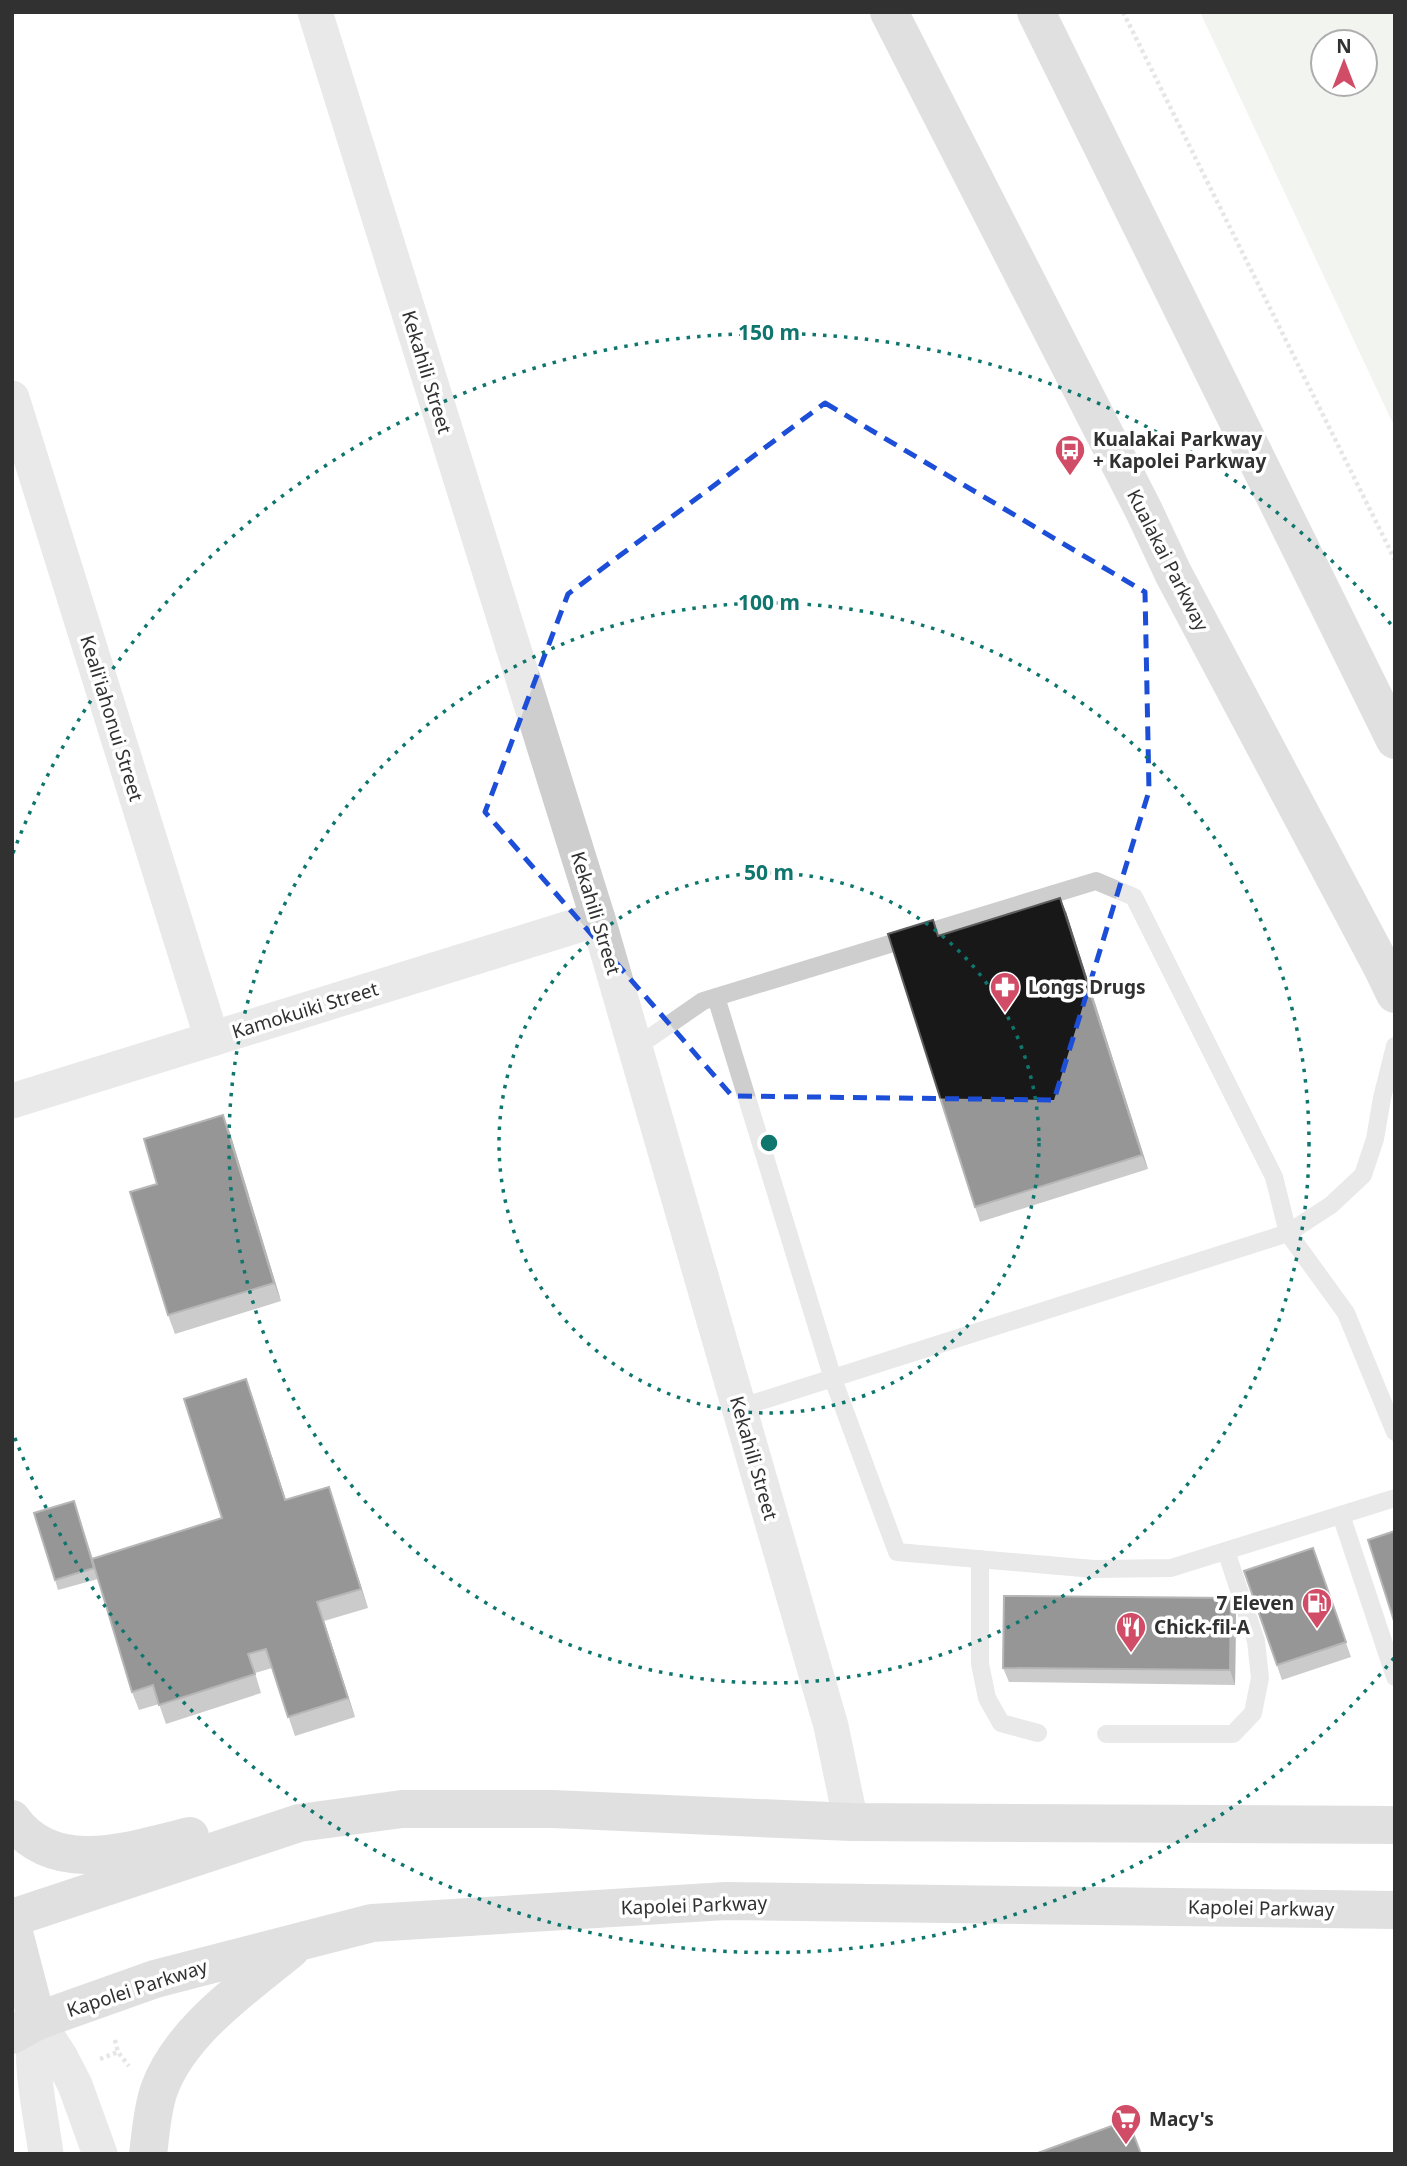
<svg xmlns="http://www.w3.org/2000/svg" width="1407" height="2166" font-family="'Noto Sans',sans-serif">
<style>
.green{fill:#e3e7dc;fill-rule:evenodd}
.lines{fill:none;stroke-linecap:round;stroke-linejoin:round}
.path{stroke:#c8c8c8;stroke-width:4.5;stroke-dasharray:3.5 3.5;stroke-linecap:butt}
.lane{stroke:#cecece;stroke-width:18}
.street{stroke:#cecece;stroke-width:35}
.secondary{stroke:#bbb;stroke-width:38}
.wall{fill:#8c8c8c}
.shaded-wall{fill:#5d5d5d}
.building{fill:#181818;stroke:#5d5d5d;stroke-width:2}
.marked{fill:none;stroke:#1d4ed8;stroke-width:5;stroke-dasharray:14 9;stroke-linejoin:round}
.ring{fill:none;stroke:#0f766e;stroke-width:3.5;stroke-dasharray:3.5 7}
.labels{text-anchor:middle;dominant-baseline:central;stroke-width:7;stroke-linejoin:round;paint-order:stroke}
.street-label{font-size:19px;fill:#313131;stroke:#fff}
.poi-label{font-size:19px;font-weight:bold;fill:#313131;stroke:#fff;text-anchor:start}
.centre{fill:#0f766e;stroke:#fff;stroke-width:3.5}
.ring-label{font-size:21px;text-anchor:middle;font-weight:bold;fill:#0f766e;stroke:#fff;stroke-width:7;stroke-linejoin:round;paint-order:stroke}
</style>
<rect width="100%" height="100%" fill="#fff"/>
<path class="green" d="M 1200,12 L 1395,12 L 1395,428 ZM 1323,42 L 1365,42 L 1365,84 L 1323,84 Z"/>
<g class="lines">
<g class="path">
<polyline points="1123,12 1395,560"/>
<polyline points="115,2040 118,2052 129,2066"/>
<polyline points="100,2059 118,2052"/>
</g>
<g class="lane">
<polyline points="716,997 833,1379 897,1552 1094,1569 1171,1568 1395,1498"/>
<polyline points="1395,1046 1382,1098 1375,1139 1363,1175 1331,1205 1288,1233 1346,1313 1395,1432"/>
<polyline points="635,1048 703,1001 1096,881 1134,897 1274,1177 1288,1233 739,1408"/>
<polyline points="1341,1515 1395,1677"/>
<polyline points="980,1559 980,1664 987,1698 1001,1723 1038,1733"/>
<polyline points="1106,1734 1233,1734 1253,1713 1260,1678 1256,1641 1226,1551"/>
</g>
<g class="street">
<polyline points="315,12 598,919 831,1726 851,1822"/>
<polyline points="12,398 212,1039"/>
<polyline points="12,1101 598,919"/>
<polyline points="37,2021 60,2056 75,2085 100,2154"/>
<path d="M 37,2021 C 27,2059 41,2114 46,2154"/>
</g>
<g class="secondary">
<polyline points="889,12 1144,511 1173,573 1382,967 1395,994"/>
<polyline points="1036,12 1395,740"/>
<path d="M 12,1819 C 53,1878 133,1850 190,1836"/>
<polyline points="12,1918 299,1823 402,1809 553,1809 851,1822 1395,1825"/>
<polyline points="12,1925 37,2021"/>
<polyline points="12,2035 37,2021 155,1979 372,1923 726,1901 1395,1910"/>
<path d="M 148,2154 C 151,2132 152,2110 159,2090 C 180,2031 245,1987 291,1949"/>
</g>
</g>
<g class="wall">
<polygon points="1066,912 1148,1169 980,1222 975,1207 939,936"/>
<polygon points="223,1115 230,1133 281,1301 175,1334 168,1315"/>
<polygon points="246,1379 286,1500 329,1487 368,1608 324,1621 355,1717 295,1736 272,1668 255,1673 261,1693 166,1724 159,1704 139,1710 132,1692 98,1579 58,1590 55,1580 74,1501 93,1559 222,1518"/>
<polygon points="1313,1548 1351,1657 1282,1680 1244,1571"/>
<polygon points="1231,1598 1236,1612 1235,1685 1009,1682 1003,1668"/>
</g>
<g class="shaded-wall">
<polygon points="1060,898 1066,912 1148,1169 1142,1155"/>
<polygon points="223,1115 230,1133 281,1301 274,1283"/>
<polygon points="246,1379 253,1398 292,1519 285,1500"/>
<polygon points="329,1487 335,1505 368,1608 361,1589"/>
<polygon points="1231,1598 1236,1612 1235,1685 1230,1670"/>
<polygon points="317,1602 324,1621 355,1717 348,1698"/>
</g>
<g class="building">
<polygon points="1060,898 1142,1155 975,1207 888,934 933,920 938,936"/>
<polygon points="223,1115 274,1283 168,1315 130,1192 157,1184 144,1139"/>
<polygon points="246,1379 285,1500 329,1487 361,1589 317,1602 348,1698 288,1717 266,1649 248,1654 255,1674 159,1705 153,1685 132,1692 92,1559 222,1518 184,1399"/>
<polygon points="74,1501 94,1568 55,1580 34,1513"/>
<polygon points="1395,1531 1395,1624 1368,1540"/>
<polygon points="1313,1548 1346,1642 1277,1665 1244,1571"/>
<polygon points="1004,1596 1231,1598 1230,1670 1003,1668"/>
<polygon points="1128,2120 1141,2154 1035,2154"/>
</g>
<path d="M0 0H1407V2166H0ZM 825,403 L 1145,592 L 1149,791 L 1054,1100 L 732,1096 L 485,812 L 568,594 Z" fill="#fff" fill-opacity=".55" fill-rule="evenodd"/>
<path class="marked" d="M 825,403 L 1145,592 L 1149,791 L 1054,1100 L 732,1096 L 485,812 L 568,594 Z"/>
<g class="ring">
<circle cx="769" cy="1143" r="270"/>
<circle cx="769" cy="1143" r="540"/>
<path d="M1394 1658A810 810 0 0 1 13 1433M13 853A810 810 0 0 1 1394 628"/>
</g>
<defs>
<g id="bus-pin" transform="scale(1.575)"><path d="M0 17L-7.5 6A9.5 9.5 0 1 1 7.5 6Z" fill="#d04c67" stroke="#fff"/><path d="M-5-6H5V4H4V6H2V4H-2V6H-4V4H-5ZM-3.5-4V0h7V-4ZM-3.5 1.2v1.5H-2V1.2ZM2 1.2v1.5H3.5V1.2Z" fill="#fff"/></g>
<g id="pharmacy-pin" transform="scale(1.575)"><path d="M0 17L-7.5 6A9.5 9.5 0 1 1 7.5 6Z" fill="#d04c67" stroke="#fff"/><path d="M-2-6h4v4h4v4h-4v4h-4v-4h-4v-4h4Z" fill="#fff"/></g>
<g id="fuel-pin" transform="scale(1.575)"><path d="M0 17L-7.5 6A9.5 9.5 0 1 1 7.5 6Z" fill="#d04c67" stroke="#fff"/><path d="M-5.5-6h7V0h2V4h1.3V-2.5L3-4.5l.8-.8L6-3V5H2.5V1h-1V6h-7ZM-4.2-4.7v3.2H.2V-4.7Z" fill="#fff"/></g>
<g id="restaurant-pin" transform="scale(1.575)"><path d="M0 17L-7.5 6A9.5 9.5 0 1 1 7.5 6Z" fill="#d04c67" stroke="#fff"/><path d="M-5-6h1v4h1v-4h1v4h1v-4h1v5L-1.5 .5V6h-2V.5L-5-1ZM5-6V6H3V1.5H1.5Q1.5-4 5-6Z" fill="#fff"/></g>
<g id="supermarket-pin" transform="scale(1.575)"><path d="M0 17L-7.5 6A9.5 9.5 0 1 1 7.5 6Z" fill="#d04c67" stroke="#fff"/><path d="M-6-5.5h2.5l.6 2H6L4.5 2H-2.5L-4.4-4H-6ZM-1.5 3.2a1.3 1.3 0 1 0 .1 0ZM3 3.2a1.3 1.3 0 1 0 .1 0Z" fill="#fff"/></g>
</defs>
<g fill-rule="evenodd">
<use href="#bus-pin" x="1070" y="450"/>
<use href="#pharmacy-pin" x="1005" y="987"/>
<use href="#fuel-pin" x="1317" y="1603"/>
<use href="#restaurant-pin" x="1131" y="1627"/>
<use href="#supermarket-pin" x="1126" y="2119"/>
</g>
<g class="labels">
<g class="street-label">
<text transform="translate(427 372) rotate(73)">Kekahili Street</text>
<text transform="translate(1168 560) rotate(63)">Kualakai Parkway</text>
<text transform="translate(112 718) rotate(73)">Keali'iahonui Street</text>
<text transform="translate(596 913) rotate(73)">Kekahili Street</text>
<text transform="translate(305 1010) rotate(-17)">Kamokuiki Street</text>
<text transform="translate(754 1458) rotate(74)">Kekahili Street</text>
<text transform="translate(694 1905) rotate(-2)">Kapolei Parkway</text>
<text transform="translate(1261 1908) rotate(1)">Kapolei Parkway</text>
<text transform="translate(137 1988) rotate(-18)">Kapolei Parkway</text>
</g>
<g class="poi-label">
<text x="1093" y="439">Kualakai Parkway<tspan x="1093" dy="22">+ Kapolei Parkway</tspan></text>
<text x="1028" y="987">Longs Drugs</text>
<text x="1294" y="1603" text-anchor="end">7 Eleven</text>
<text x="1154" y="1627">Chick-fil-A</text>
<text x="1149" y="2119">Macy's</text>
</g>
</g>
<circle cx="769" cy="1143" r="10" class="centre"/>
<g class="ring-label">
<text x="769" y="340">150 m</text>
<text x="769" y="610">100 m</text>
<text x="769" y="880">50 m</text>
</g>
<rect width="1407" height="2166" fill="none" stroke="#313131" stroke-width="28"/>
<g transform="translate(1344 63)"><circle r="33" fill="#ffffff" stroke="#adadad" stroke-width="2"/>
<path d="M0-5L12 26L0 18L-12 26Z" fill="#d04c67"/>
<text y="-10" font-size="19" font-weight="bold" text-anchor="middle" fill="#313131">N</text>
</g>
</svg>
